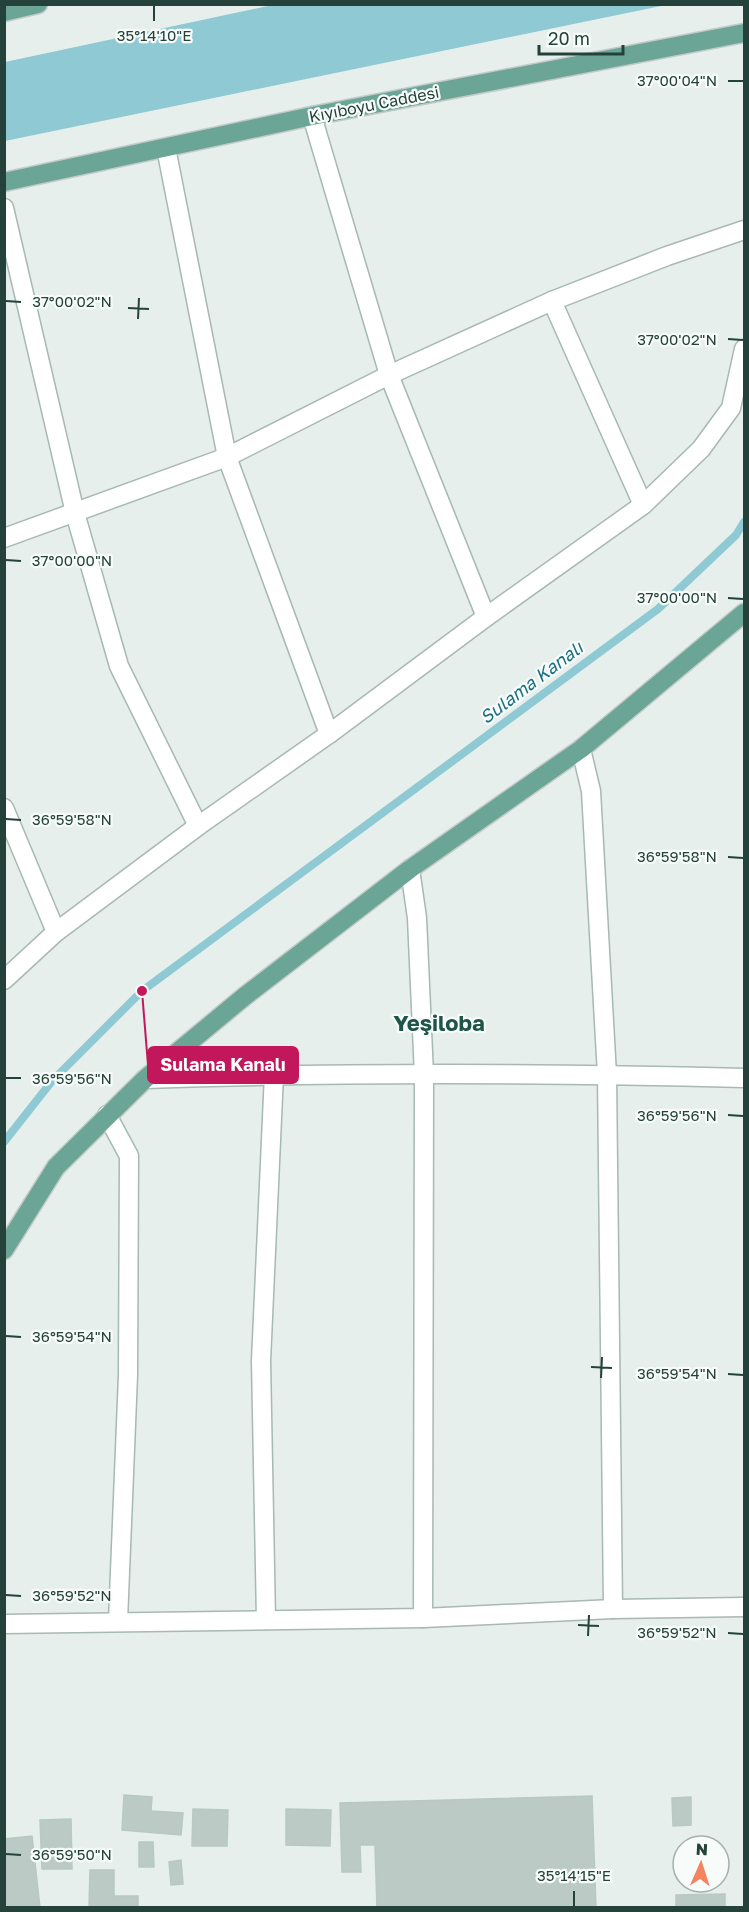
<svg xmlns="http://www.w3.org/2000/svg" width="749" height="1912" font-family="'Golos Text',sans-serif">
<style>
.water{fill:#8ec9d4}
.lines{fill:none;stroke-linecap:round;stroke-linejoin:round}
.stream{stroke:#8ec9d4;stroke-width:8}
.building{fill:#bbcac4;stroke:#b8c9c2;stroke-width:1.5}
.minor-casing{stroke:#a8b8b2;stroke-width:21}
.major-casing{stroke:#c2cac8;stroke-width:21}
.minor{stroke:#fff;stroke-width:18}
.major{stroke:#6aa596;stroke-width:18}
.ticks{fill:none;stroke:#24423a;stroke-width:2}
.labels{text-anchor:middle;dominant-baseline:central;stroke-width:4.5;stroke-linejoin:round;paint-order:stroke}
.street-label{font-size:16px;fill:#24423a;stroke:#f7fbf9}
.water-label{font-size:18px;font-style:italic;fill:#1c6f80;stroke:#f7fbf9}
.district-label{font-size:22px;font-weight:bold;fill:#1f5548;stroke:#f7fbf9}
.ticks-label{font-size:15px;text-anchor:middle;fill:#24423a;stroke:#f7fbf9;stroke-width:4.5;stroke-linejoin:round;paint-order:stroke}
.leader{fill:none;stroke:#c2185b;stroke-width:2}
.callout-dot{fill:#c2185b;stroke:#f7fbf9;stroke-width:2}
.callout{fill:#c2185b;stroke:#c2185b;stroke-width:2}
.callout-label{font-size:18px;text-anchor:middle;font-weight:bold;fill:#fff}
</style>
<rect width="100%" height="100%" fill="#e6efeb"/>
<polygon class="water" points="277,4 666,4 666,5 5,141 5,62"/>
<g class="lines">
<polyline class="stream" points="4,1142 52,1081 142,991 658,609 736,535 744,522"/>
</g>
<g class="building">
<polygon points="124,1795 152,1797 151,1811 183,1813 181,1835 122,1830"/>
<polygon points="592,1796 596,1908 377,1908 375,1845 360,1845 361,1872 342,1872 340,1803"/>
<polygon points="691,1797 691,1825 673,1826 672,1798"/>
<polygon points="193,1809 228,1810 227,1846 192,1846"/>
<polygon points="286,1809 331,1810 330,1846 286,1845"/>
<polygon points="71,1819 72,1869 42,1869 40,1820"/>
<polygon points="32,1836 40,1908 4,1908 4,1839"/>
<polygon points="139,1842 153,1842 154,1867 139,1867"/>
<polygon points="181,1860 183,1884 171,1885 169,1862"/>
<polygon points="90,1870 114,1870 114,1896 138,1896 138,1908 89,1908"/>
<polygon points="725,1894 725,1908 676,1908 676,1895"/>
</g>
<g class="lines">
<g class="minor-casing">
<g id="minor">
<polyline points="312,116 389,375 486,617"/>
<polyline points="166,148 227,457 329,734"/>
<polyline points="4,208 75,513 119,666 198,826"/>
<polyline points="552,301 643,505"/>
<polyline points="4,538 227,457 389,375 552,301 667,256 744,230"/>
<polyline points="581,749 591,791 607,1075 613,1609"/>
<polyline points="4,808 56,932"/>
<polyline points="410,869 417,918 424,1075 423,1618"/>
<polyline points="4,980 56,932 198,826 329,734 486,617 643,505 701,449 731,408 744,349"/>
<path d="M 145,1079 C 345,1072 545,1073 744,1078"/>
<polyline points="107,1115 129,1156 128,1375 118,1621"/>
<polyline points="266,1620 261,1361 274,1074"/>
<polyline points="4,1624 423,1618 613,1609 744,1607"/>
</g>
</g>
<g class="major-casing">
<g id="major">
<polyline points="4,12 38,4"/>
<polyline points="4,182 312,116 744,33"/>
<polyline points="4,1250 56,1167 145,1079 245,996 410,869 581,749 744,613"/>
</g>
</g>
<use href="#minor" class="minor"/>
<use href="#major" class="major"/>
</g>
<path class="ticks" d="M 154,21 L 154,6M 728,81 L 743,81M 6,301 L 21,302M 128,308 L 149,309M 138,319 L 139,298M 728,339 L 743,340M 6,560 L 21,561M 728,598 L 743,599M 6,819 L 21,820M 728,857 L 743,858M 6,1078 L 21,1078M 728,1115 L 743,1116M 6,1336 L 21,1337M 591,1367 L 612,1368M 728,1374 L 743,1375M 601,1378 L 602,1357M 6,1595 L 21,1596M 578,1625 L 599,1626M 728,1633 L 743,1634M 588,1636 L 589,1615M 6,1854 L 21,1855M 574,1906 L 574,1891"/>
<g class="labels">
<g class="street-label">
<text transform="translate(374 104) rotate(-11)">Kıyıboyu Caddesi</text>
</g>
<g class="water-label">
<text transform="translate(531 682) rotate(-37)">Sulama Kanalı</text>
</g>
<g class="district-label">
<text x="439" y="1022">Yeşiloba</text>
</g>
</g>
<g class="ticks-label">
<text x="154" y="41">35°14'10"E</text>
<text x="677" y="86">37°00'04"N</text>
<text x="72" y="307">37°00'02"N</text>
<text x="677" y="345">37°00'02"N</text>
<text x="72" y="566">37°00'00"N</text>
<text x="677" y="603">37°00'00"N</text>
<text x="72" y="825">36°59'58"N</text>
<text x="677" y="862">36°59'58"N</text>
<text x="72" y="1084">36°59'56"N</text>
<text x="677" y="1121">36°59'56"N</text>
<text x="72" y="1342">36°59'54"N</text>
<text x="677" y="1379">36°59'54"N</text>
<text x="72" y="1601">36°59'52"N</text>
<text x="677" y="1638">36°59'52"N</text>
<text x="72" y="1860">36°59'50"N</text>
<text x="574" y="1881">35°14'15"E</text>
</g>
<path class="leader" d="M142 991L148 1065"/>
<circle class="callout-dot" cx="142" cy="991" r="6"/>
<rect class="callout" x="148" y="1047" width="150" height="36" rx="6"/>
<g class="callout-label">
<text x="223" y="1071">Sulama Kanalı</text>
</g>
<rect width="749" height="1912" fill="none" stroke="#24423a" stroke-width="12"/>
<g transform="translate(701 1864) rotate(3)"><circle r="28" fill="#f7fbf9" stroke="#a3b1ad" stroke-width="1.5"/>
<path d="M0-4.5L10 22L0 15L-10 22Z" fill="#f4845f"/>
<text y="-9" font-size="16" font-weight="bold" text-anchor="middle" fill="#24423a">N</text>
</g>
<path d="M539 45v9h84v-9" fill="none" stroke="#24423a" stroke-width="3"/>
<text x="548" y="45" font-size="18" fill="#24423a" stroke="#f7fbf9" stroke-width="4.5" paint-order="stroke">20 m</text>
</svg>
